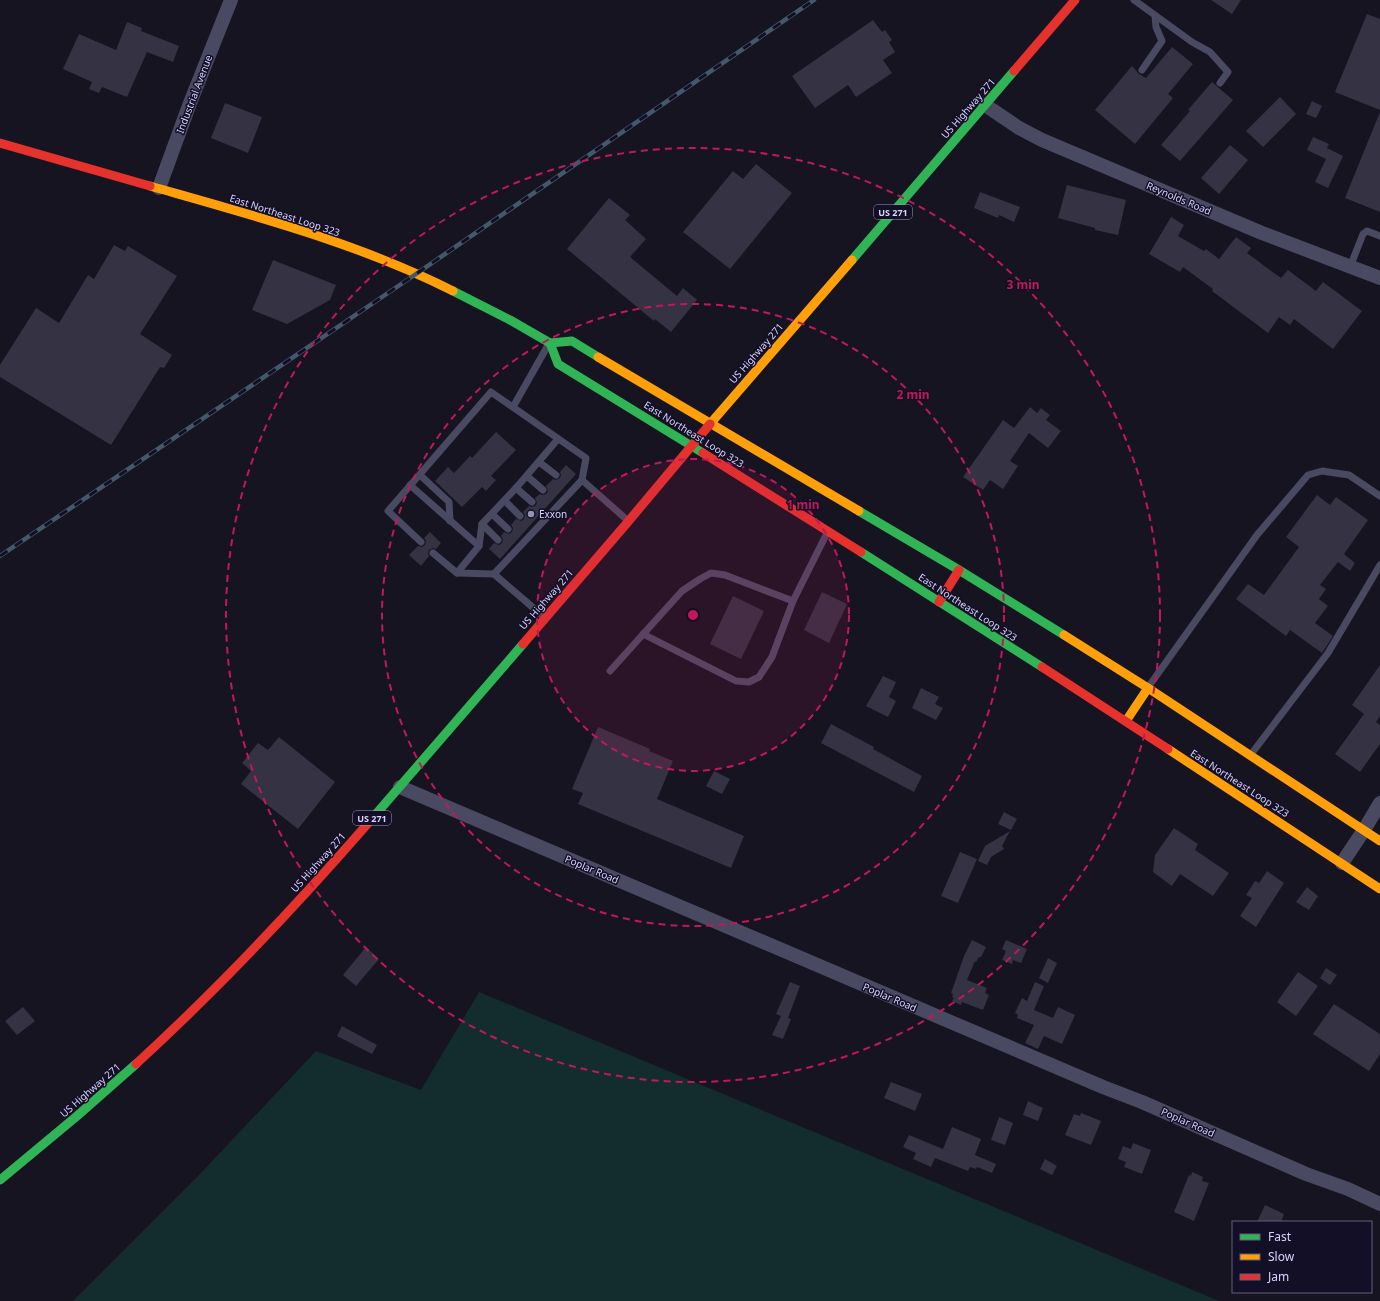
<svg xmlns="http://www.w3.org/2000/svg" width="1380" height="1301" font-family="'Noto Sans',sans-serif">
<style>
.green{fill:#132c2d}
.building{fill:#343243}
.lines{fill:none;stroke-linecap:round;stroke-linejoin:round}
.lane{stroke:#4a4962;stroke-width:7}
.street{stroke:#4a4962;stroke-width:14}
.fast{stroke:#30b455;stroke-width:9}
.slow{stroke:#ff9f0a;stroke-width:9}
.jam{stroke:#e5322d;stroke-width:9}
.rail-casing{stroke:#43596b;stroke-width:4.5}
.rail{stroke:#130f26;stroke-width:3;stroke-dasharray:9;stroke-linecap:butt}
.ring{fill:none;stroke:#c2185b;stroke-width:2;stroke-dasharray:7 5}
.poi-dot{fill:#9591b1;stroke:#130f26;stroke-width:1.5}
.labels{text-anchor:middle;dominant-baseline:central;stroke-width:3;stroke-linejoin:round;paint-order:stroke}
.shield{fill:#130f26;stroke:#9e99be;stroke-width:1}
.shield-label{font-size:9px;font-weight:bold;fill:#d9d4ff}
.street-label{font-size:10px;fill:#d9d4ff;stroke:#130f26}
.poi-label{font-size:10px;fill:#d9d4ff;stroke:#130f26;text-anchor:start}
.centre{fill:#c2185b;stroke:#130f26;stroke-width:2}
.ring-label{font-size:12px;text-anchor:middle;font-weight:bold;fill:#c2185b;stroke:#130f26;stroke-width:3;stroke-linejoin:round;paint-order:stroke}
</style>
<rect width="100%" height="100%" fill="#161421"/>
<polygon class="green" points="479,992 1219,1301 73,1301 198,1176 316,1051 421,1090"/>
<g class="building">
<polygon points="1211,0 1241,0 1232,14"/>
<polygon points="1367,14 1380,19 1380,110 1335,92"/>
<polygon points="873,20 882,32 885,30 892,40 889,42 895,52 883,60 892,73 856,97 848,85 815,108 792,76"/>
<polygon points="127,22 142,28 141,31 179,46 173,62 147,52 127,97 102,87 99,93 89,89 92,82 63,69 79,34 116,50"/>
<polygon points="1172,47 1193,64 1168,94 1173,98 1135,144 1095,110 1132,66 1139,74 1146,78"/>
<polygon points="1212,82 1233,100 1180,161 1161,145 1190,111 1188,110"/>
<polygon points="1280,97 1296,114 1263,147 1246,131"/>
<polygon points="1312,101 1322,106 1316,118 1306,114"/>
<polygon points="225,103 262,117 248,153 211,138"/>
<polygon points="1380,112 1380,212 1345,198"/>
<polygon points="1313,137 1329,144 1327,148 1343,156 1328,188 1315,182 1326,159 1307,150"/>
<polygon points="1230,145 1248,160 1219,194 1201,178"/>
<polygon points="756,164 792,193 730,269 683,232 733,171 743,179"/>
<polygon points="1067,185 1126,200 1118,235 1095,230 1095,228 1058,218"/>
<polygon points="980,192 1020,207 1014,222 999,215 998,218 974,208"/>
<polygon points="609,198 630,215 625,220 646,239 630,257 677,296 683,288 697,300 671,332 655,319 654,321 567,249"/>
<polygon points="1171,217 1184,225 1178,236 1204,251 1206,249 1219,259 1236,237 1251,248 1247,253 1281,278 1288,270 1316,291 1323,282 1362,311 1333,349 1294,319 1290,325 1279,317 1268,333 1212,291 1213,289 1183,267 1180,272 1149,254"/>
<polygon points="114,245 125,251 128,246 177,276 140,334 172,355 164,368 160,367 111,445 0,377 0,365 36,308 59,323 88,275 94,279"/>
<polygon points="273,260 336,285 330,300 287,324 252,310"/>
<polygon points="1030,407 1037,413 1041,408 1050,415 1046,420 1061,431 1048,448 1029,433 1010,461 1018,466 1003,489 990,480 983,490 963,477 1003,420 1014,428"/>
<polygon points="496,432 516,450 491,476 496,480 486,491 482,487 462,507 435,481 448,467 454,473 470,456 472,458"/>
<polygon points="566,465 576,474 500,559 489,549 494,543 499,545 502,543 503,539 501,536 504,532 509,534 512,532 513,528 511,525 516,519 521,521 524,519 525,515 523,512 529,506 531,507 535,506 537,503 535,498 540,494 542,495 546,494 548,491 546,486 553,479 556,480 560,478 561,475 560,472"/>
<polygon points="1317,495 1330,505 1336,497 1368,520 1344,554 1355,563 1350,571 1338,562 1320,585 1326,589 1319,599 1328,606 1315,623 1333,636 1322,653 1290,630 1286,636 1236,599 1248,584 1264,595 1299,547 1286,537"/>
<polygon points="430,532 441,543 436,549 433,548 429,550 428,553 429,556 421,566 409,555 418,546 422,547 425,545 426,541 424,538"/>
<polygon points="822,592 847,604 829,643 804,630"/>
<polygon points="733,596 764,611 741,659 710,644"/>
<polygon points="1380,665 1380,716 1376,722 1380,725 1380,744 1360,772 1335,754 1364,714 1352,705"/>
<polygon points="883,676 896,682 889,697 896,701 888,717 866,706"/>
<polygon points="921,688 939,697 935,704 943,708 936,720 912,708"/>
<polygon points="831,724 874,747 873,749 922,776 914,792 821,743"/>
<polygon points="598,727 650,749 649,751 673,761 657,799 744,836 731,868 578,804 583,793 572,789"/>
<polygon points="279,737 335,782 298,829 241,784 251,771 242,763 258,743 268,750"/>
<polygon points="714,771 730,779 722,794 706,786"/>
<polygon points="1004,812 1017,819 1011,830 998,824"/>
<polygon points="1174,828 1198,844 1195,850 1229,873 1213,896 1180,874 1172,886 1153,872 1155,855"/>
<polygon points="1010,831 1002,846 1004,849 991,857 987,865 978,861 985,846"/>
<polygon points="960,852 977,859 958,903 941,896"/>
<polygon points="1267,871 1284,883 1256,927 1240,916 1252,898 1246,895 1255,881 1259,883"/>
<polygon points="1307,887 1318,896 1309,910 1296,902"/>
<polygon points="972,940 986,947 981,957 979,957 976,962 975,961 967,980 987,988 985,993 989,995 983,1010 962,1002 961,1005 952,1001 954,998 952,997 953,994 951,993 964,956"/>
<polygon points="1006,940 1027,949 1021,963 1013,960 1012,964 1002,960 1006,951 1002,949"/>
<polygon points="366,947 379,959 356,986 343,975"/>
<polygon points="1048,958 1057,963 1048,983 1039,978"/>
<polygon points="1326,968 1337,975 1330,985 1320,978"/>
<polygon points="1298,972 1318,986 1296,1016 1277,1002"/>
<polygon points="790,982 800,986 788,1018 791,1019 783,1039 772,1035 781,1016 776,1014"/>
<polygon points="1035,982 1044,986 1034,1010 1053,1018 1058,1007 1075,1015 1062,1044 1044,1036 1038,1049 1025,1043 1034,1025 1017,1018 1018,1015 1015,1013 1022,998 1027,1001"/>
<polygon points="1334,1004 1380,1034 1380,1054 1369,1071 1313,1034"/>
<polygon points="23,1007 35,1021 17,1035 5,1021"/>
<polygon points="342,1026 377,1045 372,1054 337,1036"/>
<polygon points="891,1082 922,1094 915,1111 884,1098"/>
<polygon points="1028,1101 1043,1108 1038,1121 1023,1115"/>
<polygon points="1081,1113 1101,1121 1091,1145 1065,1135 1074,1114 1080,1116"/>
<polygon points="999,1117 1013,1123 1005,1145 991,1140"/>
<polygon points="952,1127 981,1139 975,1155 996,1164 992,1173 977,1167 976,1169 970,1167 968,1171 935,1158 931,1167 913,1159 916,1153 903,1147 909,1135 943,1149"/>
<polygon points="1133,1143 1151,1150 1142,1174 1124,1167 1126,1162 1118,1159 1123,1146 1131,1149"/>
<polygon points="1045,1159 1057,1166 1052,1175 1040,1169"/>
<polygon points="1192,1172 1203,1177 1202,1181 1209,1183 1194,1221 1174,1212 1189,1175 1191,1176"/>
<polygon points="1265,1205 1284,1214 1281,1222 1257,1222"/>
</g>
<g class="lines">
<g class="lane">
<polyline points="1134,0 1192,42 1210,52 1228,72 1220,83"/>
<polyline points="1142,70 1162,41 1156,27 1155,16"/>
<polyline points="1350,267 1363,234 1367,231 1380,236"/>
<polyline points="513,407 547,347"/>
<polyline points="539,462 556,475"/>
<polyline points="420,475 449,502 450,521"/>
<polyline points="527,476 543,490"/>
<polyline points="410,485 479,546"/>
<polyline points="516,488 532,502"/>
<polyline points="505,501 520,516"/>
<polyline points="492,514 508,529"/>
<polyline points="482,524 498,540"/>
<polyline points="421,542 388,511 491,392 586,458 582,480"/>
<polyline points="433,553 457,573 494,574"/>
<polyline points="457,573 479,546 482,524 516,488 558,439"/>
<polyline points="544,617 494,574 582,480 626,519"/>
<polyline points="643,634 736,681 749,682 759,677 772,657 793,601"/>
<polyline points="610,671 682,591 700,579 711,573 725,575 793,601 827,533"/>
<polyline points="1149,686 1257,535 1308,475 1322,471 1349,475 1380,496"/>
<polyline points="1252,753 1328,653 1380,565"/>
</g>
<g class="street">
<polyline points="985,105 1019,128 1042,140 1262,233 1380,278"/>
<polyline points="159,188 190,103 231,0"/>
<polyline points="400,787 1103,1087 1142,1102 1306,1174 1348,1189 1380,1204"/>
<polyline points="1342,863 1364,830 1380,803"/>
</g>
<g class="fast">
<polyline points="852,260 1014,71"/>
<polyline points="453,291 510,320 550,343 572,341 598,357"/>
<polyline points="550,343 558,364 703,453"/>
<polyline points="859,511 959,570 1064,635"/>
<polyline points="861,552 1042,667"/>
<polyline points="370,821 523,644"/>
<polyline points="0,1180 77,1116 136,1064"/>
</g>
<g class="slow">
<path d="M 150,186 C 252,215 358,243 453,291"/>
<polyline points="598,357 859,511"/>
<polyline points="710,424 852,260"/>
<polyline points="1064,635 1148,688 1380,841"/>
<polyline points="1126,721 1148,688"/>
<polyline points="1168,749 1380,889"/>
</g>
<g class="jam">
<polyline points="1014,71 1075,0"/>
<polyline points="0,143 150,186"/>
<polyline points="703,453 861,552"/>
<polyline points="939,602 959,570"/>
<polyline points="523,644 627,523 710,424"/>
<polyline points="1042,667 1168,749"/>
<path d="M 136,1064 C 219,988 296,906 370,821"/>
</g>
<g class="rail-casing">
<polyline id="rail" points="0,556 416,274 814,0"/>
</g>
<use href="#rail" class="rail"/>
</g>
<circle cx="693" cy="615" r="156" fill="#c2185b" fill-opacity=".12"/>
<g class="ring">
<circle cx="693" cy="615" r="156"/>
<circle cx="693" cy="615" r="311"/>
<circle cx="693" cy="615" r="467"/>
</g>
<circle class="poi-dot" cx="531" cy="514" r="4"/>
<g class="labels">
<g class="shield">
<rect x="874" y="205" width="38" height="14" rx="3"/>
<rect x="353" y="811" width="38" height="14" rx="3"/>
</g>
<g class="shield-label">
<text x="893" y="212">US 271</text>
<text x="372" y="818">US 271</text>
</g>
<g class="street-label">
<text transform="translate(194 94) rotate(-69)">Industrial Avenue</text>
<text transform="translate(968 108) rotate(-49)">US Highway 271</text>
<text transform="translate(1179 198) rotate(23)">Reynolds Road</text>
<text transform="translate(285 215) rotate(18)">East Northeast Loop 323</text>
<text transform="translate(756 353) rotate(-49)">US Highway 271</text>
<text transform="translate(694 434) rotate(32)">East Northeast Loop 323</text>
<text transform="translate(546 599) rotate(-49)">US Highway 271</text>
<text transform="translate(968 607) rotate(33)">East Northeast Loop 323</text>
<text transform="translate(1240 783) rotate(33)">East Northeast Loop 323</text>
<text transform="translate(318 862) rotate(-48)">US Highway 271</text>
<text transform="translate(592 869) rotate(23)">Poplar Road</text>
<text transform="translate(890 997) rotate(23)">Poplar Road</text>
<text transform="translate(90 1090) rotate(-41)">US Highway 271</text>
<text transform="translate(1188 1122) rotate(24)">Poplar Road</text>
</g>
<g class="poi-label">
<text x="539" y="514">Exxon</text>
</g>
</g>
<circle cx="693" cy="615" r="6" class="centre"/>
<g class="ring-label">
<text x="1023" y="289">3 min</text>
<text x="913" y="399">2 min</text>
<text x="803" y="509">1 min</text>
</g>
<rect x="1232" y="1221" width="140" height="72" fill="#130f26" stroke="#625e7d"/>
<rect x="1240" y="1234" width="20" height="6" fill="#30b455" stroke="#625e7d"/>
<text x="1268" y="1241" font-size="12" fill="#d9d4ff">Fast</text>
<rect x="1240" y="1254" width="20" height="6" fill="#ff9f0a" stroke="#625e7d"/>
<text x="1268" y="1261" font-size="12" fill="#d9d4ff">Slow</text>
<rect x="1240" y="1274" width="20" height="6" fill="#e5322d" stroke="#625e7d"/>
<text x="1268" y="1281" font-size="12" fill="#d9d4ff">Jam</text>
</svg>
